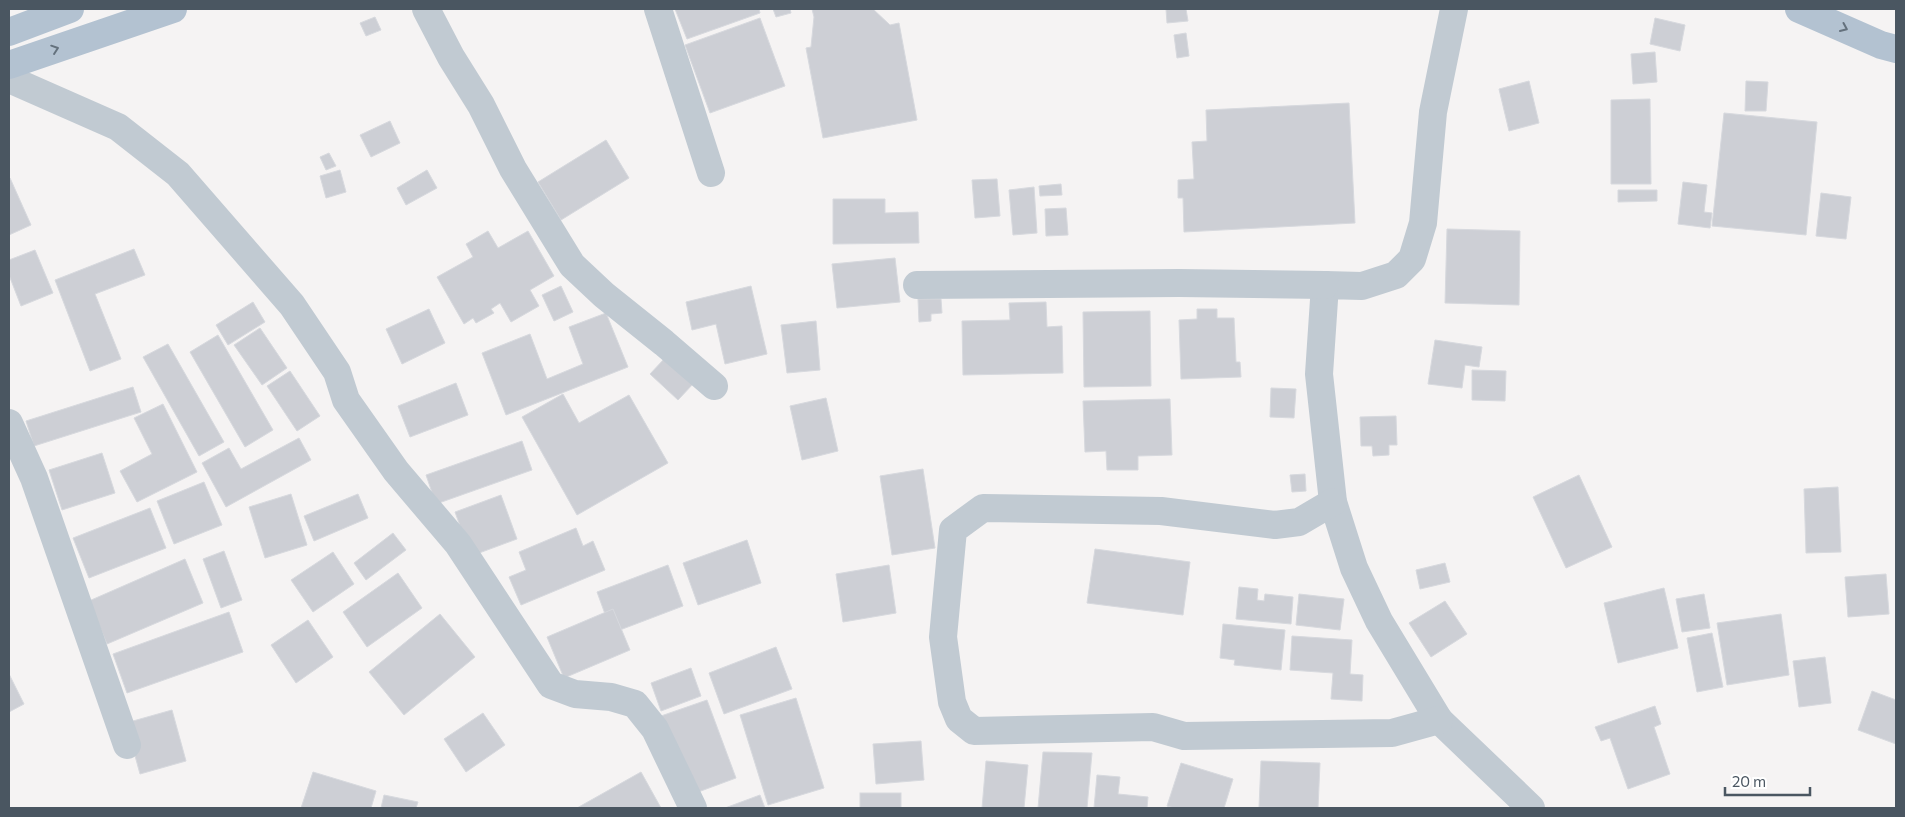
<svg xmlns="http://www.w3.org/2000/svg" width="1905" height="817" font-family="Commissioner,sans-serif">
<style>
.building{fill:#cdcfd5;stroke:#d7d9de}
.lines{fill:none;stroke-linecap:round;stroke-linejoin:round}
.minor{stroke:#c1cad2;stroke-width:28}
.major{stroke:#b3c2d1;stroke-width:28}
.oneway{stroke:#64717d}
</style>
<rect width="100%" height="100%" fill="#f5f3f3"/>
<g class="building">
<polygon points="675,9 759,9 760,13 687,39"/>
<polygon points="773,9 790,9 791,13 776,17"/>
<polygon points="812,9 873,9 890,25 899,23 917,120 823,138 806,48 811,47 814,17"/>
<polygon points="1166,9 1186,9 1188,21 1167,23"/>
<polygon points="375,17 381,30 366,36 360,23"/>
<polygon points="760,18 785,86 710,113 685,45"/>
<polygon points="1655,18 1685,25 1680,51 1650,44"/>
<polygon points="1186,33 1189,56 1177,58 1174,35"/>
<polygon points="1655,52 1657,82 1633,84 1631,54"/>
<polygon points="1529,81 1539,123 1509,131 1499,89"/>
<polygon points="1746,81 1768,82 1766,111 1745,111"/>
<polygon points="1650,99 1651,184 1611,184 1611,100"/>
<polygon points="1349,103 1355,223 1184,232 1183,198 1178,198 1178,180 1194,179 1192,142 1207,141 1206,110"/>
<polygon points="1724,113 1817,122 1806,235 1712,226"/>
<polygon points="390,121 400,143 371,157 360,135"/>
<polygon points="606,140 629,178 561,220 538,182"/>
<polygon points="329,153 336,166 326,170 320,157"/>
<polygon points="340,170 346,192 326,198 320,176"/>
<polygon points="427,170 437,188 406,205 397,188"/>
<polygon points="10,178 31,225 9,235 9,179"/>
<polygon points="997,179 1000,216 975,218 972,180"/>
<polygon points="1683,182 1707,185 1704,212 1712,213 1710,228 1678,224"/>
<polygon points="1061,184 1062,195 1040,196 1039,186"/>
<polygon points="1034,187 1037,233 1013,235 1009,190"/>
<polygon points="1618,190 1657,190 1657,201 1618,202"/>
<polygon points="1821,193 1851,197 1846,239 1816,236"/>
<polygon points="833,199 885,199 885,213 918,212 919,243 833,244"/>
<polygon points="1066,208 1068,235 1046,236 1045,209"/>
<polygon points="1447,229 1520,231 1519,305 1445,303"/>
<polygon points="488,231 498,248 528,231 554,276 530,290 539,306 511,322 500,303 491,309 494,313 476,323 473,318 464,324 437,277 473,257 466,244"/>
<polygon points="134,249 145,275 95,294 121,359 90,371 55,280"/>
<polygon points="35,250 53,293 21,306 9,275 9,260"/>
<polygon points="895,258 900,302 837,308 832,264"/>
<polygon points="561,286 573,312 554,321 542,295"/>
<polygon points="751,286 767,354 725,364 716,324 692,330 686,302"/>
<polygon points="918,299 941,299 942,313 931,314 931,321 919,322"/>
<polygon points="253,302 265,322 228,345 216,325"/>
<polygon points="1046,302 1047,327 1062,326 1063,373 963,375 962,321 1010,320 1009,303"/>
<polygon points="429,309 445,343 402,364 386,329"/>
<polygon points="1197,309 1217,309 1217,318 1234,318 1236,362 1240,362 1241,377 1181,379 1179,320 1197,319"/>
<polygon points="1150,311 1151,386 1084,387 1083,312"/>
<polygon points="606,313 628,367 506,415 482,353 530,334 547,379 583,364 569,327"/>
<polygon points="816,321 820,370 787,373 781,325"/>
<polygon points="260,328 287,368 262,385 234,345"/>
<polygon points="218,335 273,430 245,447 190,352"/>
<polygon points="1435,340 1482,347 1479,367 1465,365 1462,388 1428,384"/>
<polygon points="168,344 224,442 199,456 143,357"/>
<polygon points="665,358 693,384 678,400 650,374"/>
<polygon points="1472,370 1506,371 1505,401 1472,400"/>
<polygon points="290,371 320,416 297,431 267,386"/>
<polygon points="456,383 468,415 410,437 398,406"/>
<polygon points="133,387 141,412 34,446 26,421"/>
<polygon points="1271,388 1296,389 1294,418 1270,417"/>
<polygon points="563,394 579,423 629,395 668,463 577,515 522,417"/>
<polygon points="826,398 838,451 802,460 790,406"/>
<polygon points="1170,399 1172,455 1138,456 1138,470 1107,470 1106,451 1085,452 1083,401"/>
<polygon points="163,404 197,472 137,502 120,471 152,454 134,418"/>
<polygon points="1396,416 1397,445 1389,445 1389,455 1373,456 1372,446 1361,446 1360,417"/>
<polygon points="299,438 311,460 226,507 202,463 229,448 241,469"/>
<polygon points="522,441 532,470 436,504 426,475"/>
<polygon points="102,453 115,493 62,510 49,470"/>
<polygon points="923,469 935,548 892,555 880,476"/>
<polygon points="1305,474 1306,491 1292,492 1290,475"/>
<polygon points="1579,475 1612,547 1566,568 1533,497"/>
<polygon points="204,482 222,525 174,544 157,501"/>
<polygon points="1838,487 1841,552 1806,553 1804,489"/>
<polygon points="291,494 307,545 265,558 249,507"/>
<polygon points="358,494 368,518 314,541 304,516"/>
<polygon points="501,495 517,539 471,556 455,512"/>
<polygon points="150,508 166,548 89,578 73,538"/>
<polygon points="576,528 583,546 593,541 605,570 521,605 509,577 526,570 519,552"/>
<polygon points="393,533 406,550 366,580 354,563"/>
<polygon points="747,540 761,583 698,605 683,563"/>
<polygon points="1095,549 1190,562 1183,615 1087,603"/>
<polygon points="224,551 242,600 221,608 203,559"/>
<polygon points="333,552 354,584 313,612 291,580"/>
<polygon points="185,559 203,603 107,644 89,601"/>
<polygon points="1445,563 1450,582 1420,589 1416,570"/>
<polygon points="668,565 683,606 612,633 597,592"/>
<polygon points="889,565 896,613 843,622 836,574"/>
<polygon points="398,573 422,608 367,647 343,612"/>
<polygon points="1886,574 1889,614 1848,617 1845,577"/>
<polygon points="1239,587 1258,589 1257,600 1264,601 1265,594 1293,597 1291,624 1236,619"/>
<polygon points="1664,588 1678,648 1618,663 1604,603"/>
<polygon points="1299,594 1344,599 1340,630 1296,625"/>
<polygon points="1704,594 1710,628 1682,632 1676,599"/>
<polygon points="1445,601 1467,634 1431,657 1409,623"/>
<polygon points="613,609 630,650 564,678 547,637"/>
<polygon points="229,612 243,652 127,693 113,654"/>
<polygon points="440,614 475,657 404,715 369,672"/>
<polygon points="1781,614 1789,675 1727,685 1717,623"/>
<polygon points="308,620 333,657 296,683 271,645"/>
<polygon points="1223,624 1285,630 1281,670 1234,665 1235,660 1220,658"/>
<polygon points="1712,633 1723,687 1697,692 1687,638"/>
<polygon points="1292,636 1352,640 1350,674 1363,675 1362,701 1331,699 1333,673 1290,670"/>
<polygon points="776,647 792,689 724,714 709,673"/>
<polygon points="1825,657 1831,703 1799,707 1793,661"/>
<polygon points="691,668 701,696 661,711 651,683"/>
<polygon points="9,674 24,704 9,712"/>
<polygon points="1872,691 1896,700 1896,744 1858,730"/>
<polygon points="796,698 824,788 768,805 740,715"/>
<polygon points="707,700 736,778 690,795 661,716"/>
<polygon points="1655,706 1661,724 1654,727 1670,774 1628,789 1610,738 1601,741 1595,727"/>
<polygon points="172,710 186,761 140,774 126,723"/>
<polygon points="483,713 505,745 466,772 444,739"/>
<polygon points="921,741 924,780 876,784 873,744"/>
<polygon points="1043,752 1092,753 1087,808 1038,808"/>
<polygon points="986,761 1028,765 1024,808 982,808"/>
<polygon points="1261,761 1320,763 1318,808 1259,807"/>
<polygon points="1181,763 1233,779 1224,808 1174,808 1167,806"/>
<polygon points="313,772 376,791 371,808 301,808"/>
<polygon points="641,772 661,808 577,808"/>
<polygon points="1097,775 1120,777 1118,794 1148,797 1147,808 1094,808"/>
<rect x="860" y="793" width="41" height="15"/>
<polygon points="384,795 418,802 416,808 381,808"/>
<polygon points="760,795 765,808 725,808"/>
</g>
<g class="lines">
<g class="minor">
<polyline points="426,9 451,57 481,105 513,169 572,265 604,295 664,343 714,386"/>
<polyline points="658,9 711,173"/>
<polyline points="1454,9 1433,112 1423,223 1412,259 1396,275 1362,286 1325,285 1319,374 1333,502 1354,568 1379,621 1439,720 1531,808"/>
<polyline points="9,79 118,127 178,174 292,305 337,372 346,400 396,471 458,544 551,685 575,694 611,697 635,704 655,729 693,808"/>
<polyline points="917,285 1179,283 1325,285"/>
<polyline points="9,423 34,478 127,745"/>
<polyline points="1333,502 1299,522 1275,525 1161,511 983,508 953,530 943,637 952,702 959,719 974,731 1153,727 1184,736 1392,733 1439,720"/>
</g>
<g class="major">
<polyline points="1799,9 1881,45 1896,49"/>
<polyline points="9,32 70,9"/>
<polyline points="9,65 173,9"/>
</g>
</g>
<defs><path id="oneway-chevron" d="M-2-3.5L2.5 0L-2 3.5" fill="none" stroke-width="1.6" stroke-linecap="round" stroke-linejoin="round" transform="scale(1.25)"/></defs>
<g class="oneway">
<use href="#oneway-chevron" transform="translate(1844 28) rotate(24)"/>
<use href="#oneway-chevron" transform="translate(55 49) rotate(-19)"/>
</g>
<rect width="1905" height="817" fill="none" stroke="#4a5661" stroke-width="20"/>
<path d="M1725 787v8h85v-8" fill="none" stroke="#4a5661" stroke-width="2.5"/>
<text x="1732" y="787" font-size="15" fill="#4a5661" stroke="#ffffff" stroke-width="4" paint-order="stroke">20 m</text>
</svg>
